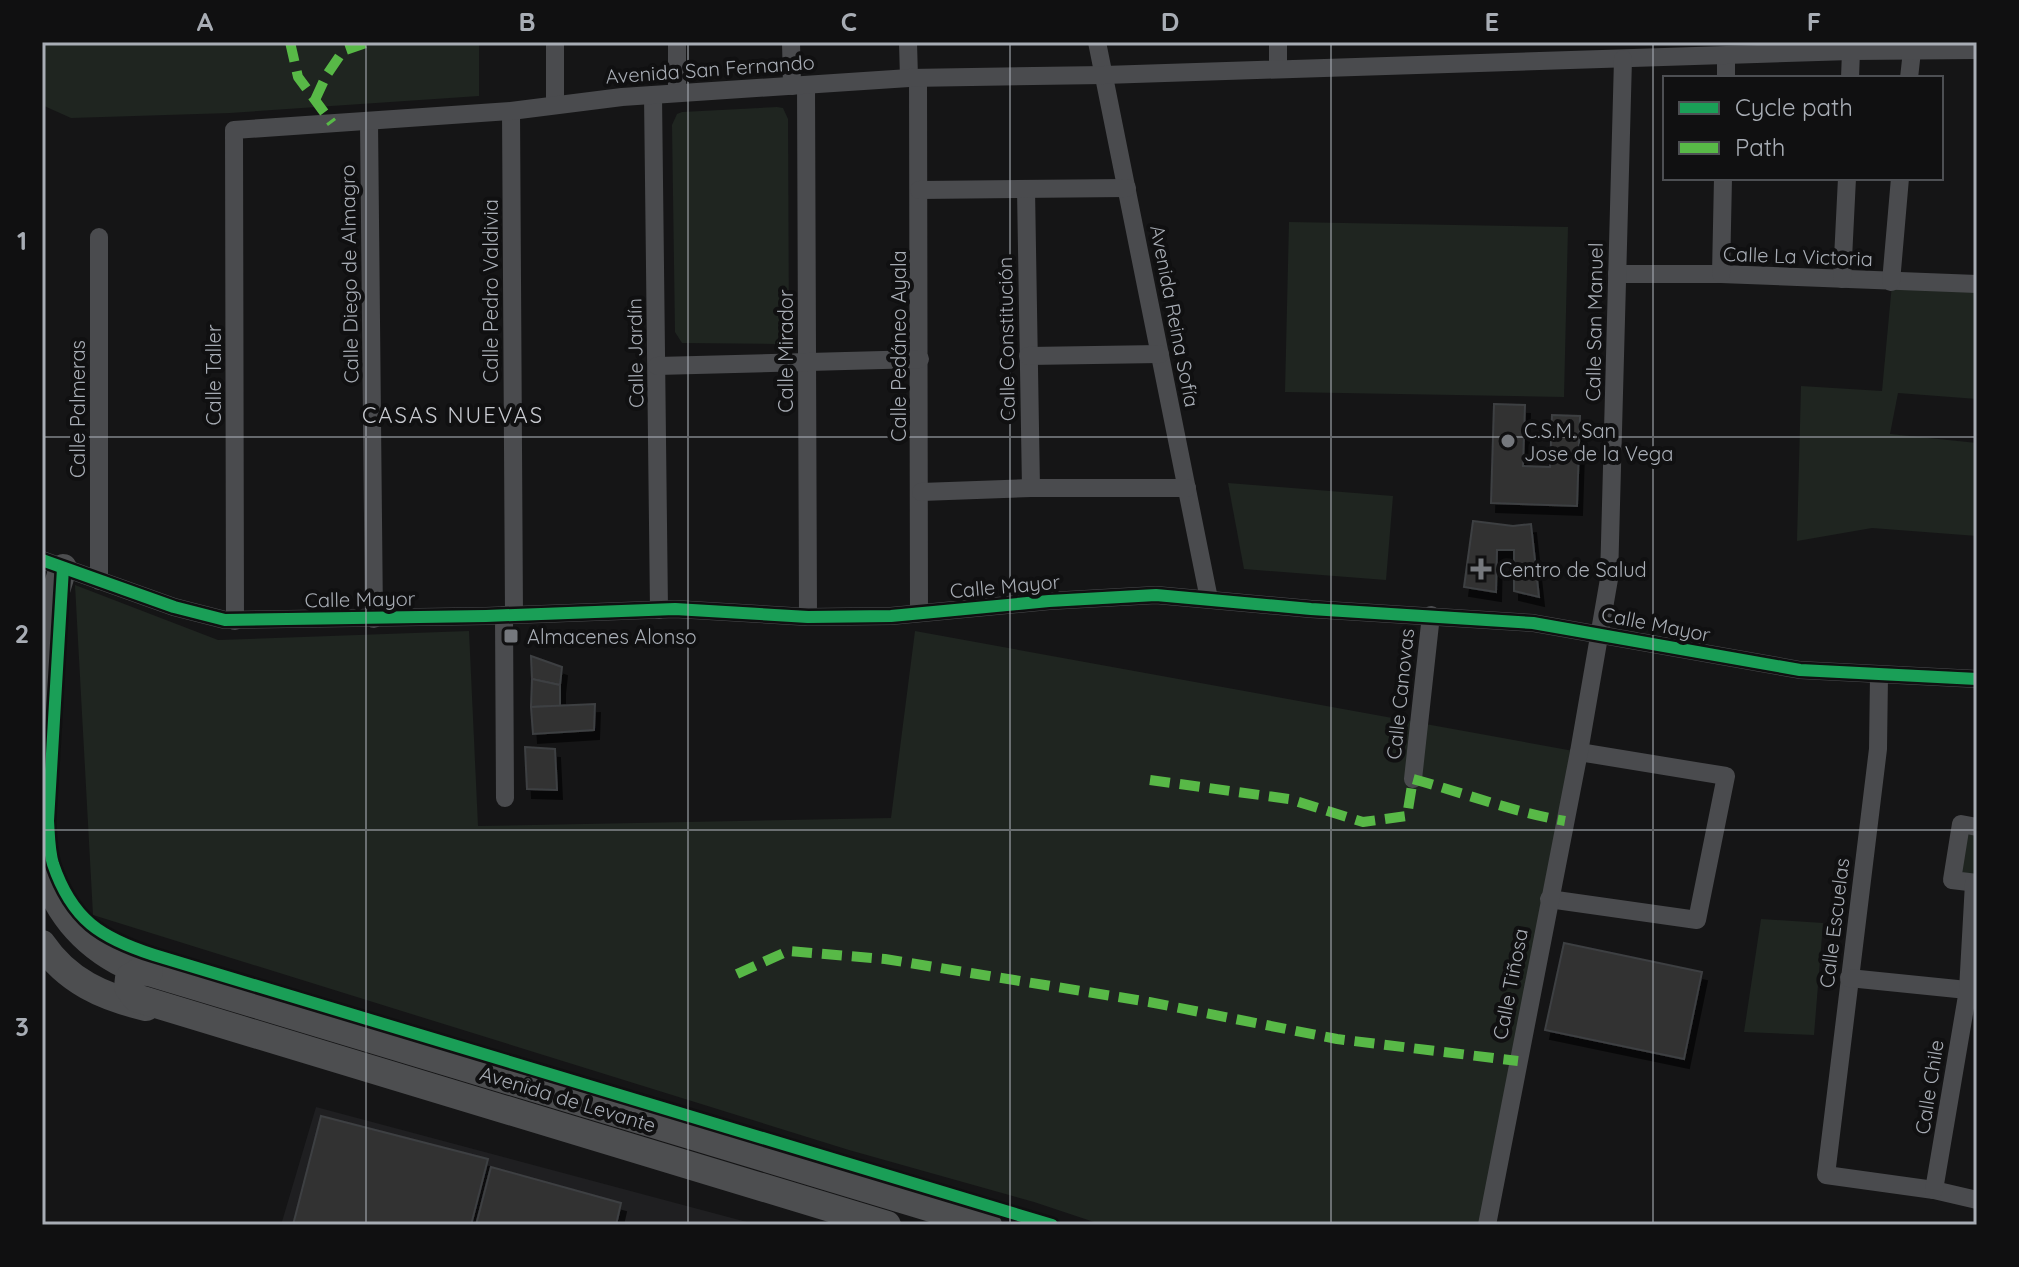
<svg xmlns="http://www.w3.org/2000/svg" width="2019" height="1267" font-family="Quicksand,sans-serif">
<style>
.built{fill:#1f1f21}
.green{fill:#1f2520}
.building{fill:#313233;stroke:#3e3f42;stroke-width:2;filter:url(#shadow)}
.lines{fill:none;stroke-linecap:round;stroke-linejoin:round}
.street{stroke:#4a4b4e;stroke-width:18}
.primary{stroke:#4d4e50;stroke-width:28}
.quiet{stroke:#58b947;stroke-width:10;stroke-dasharray:20 10;stroke-linecap:butt}
.cycleway-casing{stroke:#101011;stroke-width:17}
.cycleway{stroke:#1a9f57;stroke-width:12}
.grid{fill:none;stroke:#a8adb5;stroke-width:2;stroke-opacity:0.55}
.poi-dot{fill:#75787d;stroke:#101011;stroke-width:3}
.labels{text-anchor:middle;dominant-baseline:central;stroke-width:8;stroke-linejoin:round;paint-order:stroke}
.street-label{font-size:20px;fill:#a8adb5;stroke:#101011}
.poi-label{font-size:20px;fill:#a8adb5;stroke:#101011;text-anchor:start}
.neighbourhood-label{font-size:22px;letter-spacing:2px;fill:#c9cbd1;stroke:#101011}
.neatline{fill:none;stroke:#a8adb5;stroke-width:3}
.grid-label{font-size:26px;text-anchor:middle;font-weight:bold;fill:#a8adb5}
</style>
<defs>
<filter id="shadow"><feDropShadow dx="5" dy="9" stdDeviation="0" flood-color="#0009"/></filter>
</defs>
<rect width="100%" height="100%" fill="#151516"/>
<polygon class="built" points="316,1107 758,1225 281,1225"/>
<g class="green">
<polygon points="42,42 479,42 479,96 230,113 71,118 42,105"/>
<polygon points="777,107 783,108 788,119 789,338 784,343 776,344 682,343 675,332 672,125 677,114 682,112"/>
<polygon points="1289,222 1568,227 1564,397 1285,392"/>
<polygon points="1892,284 1977,288 1977,399 1898,393 1890,434 1977,443 1977,536 1872,528 1797,541 1801,386 1882,391"/>
<polygon points="1228,483 1393,496 1386,580 1244,569"/>
<polygon points="75,585 218,640 469,631 478,826 891,818 915,631 1579,752 1488,1225 1103,1225 1034,1202 849,1150 93,915"/>
<polygon points="1965,830 1977,831 1977,878 1958,877"/>
<polygon points="1761,919 1823,923 1814,1035 1744,1032"/>
</g>
<g class="building">
<polygon points="1494,404 1525,405 1523,466 1550,467 1552,415 1580,416 1577,506 1491,503"/>
<polygon points="1473,521 1513,526 1531,524 1539,597 1514,591 1514,550 1497,550 1496,592 1464,587"/>
<polygon points="531,656 562,667 560,685 532,679"/>
<polygon points="532,679 560,685 560,706 531,707"/>
<polygon points="595,704 594,730 533,734 531,707"/>
<polygon points="525,747 555,749 557,790 527,789"/>
<polygon points="1564,943 1702,972 1684,1059 1545,1030"/>
<polygon points="321,1116 488,1159 471,1225 293,1225"/>
<polygon points="491,1167 621,1203 616,1225 476,1225"/>
</g>
<g class="lines">
<g class="street">
<polyline points="555,42 555,105"/>
<polyline points="677,42 677,93"/>
<polyline points="791,42 792,86"/>
<polyline points="908,42 909,78"/>
<polyline points="1097,42 1209,599"/>
<polyline points="1278,68 1278,42"/>
<polyline points="918,78 919,613"/>
<polyline points="1726,78 1726,57"/>
<polyline points="1850,78 1851,51"/>
<polyline points="1909,78 1912,51"/>
<polyline points="806,85 808,617"/>
<polyline points="653,95 659,610"/>
<polyline points="511,111 514,615"/>
<polyline points="369,121 374,619"/>
<polyline points="1026,189 1031,488"/>
<polyline points="919,190 1127,188"/>
<polyline points="1617,274 1721,274 1977,284"/>
<polyline points="1721,274 1723,178"/>
<polyline points="1842,279 1847,178"/>
<polyline points="1891,282 1900,178"/>
<polyline points="1028,356 1160,354"/>
<polyline points="657,366 920,359"/>
<polyline points="921,492 1031,488 1187,488"/>
<polyline points="42,560 174,607 225,620 486,616 675,609 808,617 891,616 1049,601 1156,595 1311,609 1533,623 1800,670 1977,679"/>
<polyline points="99,581 99,237"/>
<polyline points="504,615 505,798"/>
<polyline points="235,621 234,130 511,111 622,97 909,78 1104,75 1851,51 1977,50"/>
<polyline points="1879,676 1878,749 1826,1175 1934,1190 1977,1200"/>
<polyline points="1413,779 1431,615"/>
<polyline points="1977,827 1961,824 1952,880 1977,883"/>
<polyline points="1549,899 1697,920 1726,776 1579,752"/>
<polyline points="1849,978 1977,991"/>
<polyline points="1934,1190 1968,990 1974,883"/>
<polyline points="1487,1225 1579,752 1609,579 1623,59"/>
</g>
<g class="primary">
<polyline points="42,778 52,604 63,568"/>
<path d="M 42,860 C 52,908 83,944 126,965 L 988,1225"/>
<path d="M 42,944 C 67,981 103,997 146,1007"/>
<polyline points="149,972 140,971 129,978 128,987 136,998 887,1225"/>
</g>
<g class="quiet">
<polyline points="290,42 298,77 332,123"/>
<polyline points="315,100 326,76 343,51 369,42"/>
<path d="M 1150,780 L 1289,799 L 1363,822 L 1407,816 L 1413,779 C 1464,793 1513,812 1565,821"/>
<polyline points="737,974 788,951 885,959 1149,1002 1337,1039 1518,1061"/>
</g>
<g class="cycleway-casing">
<g id="cycleway">
<polyline points="42,560 174,607 225,620 486,616 675,609 808,617 891,616 1049,601 1156,595 1311,609 1533,623 1800,670 1977,679"/>
<path d="M 63,568 L 48,821 C 49,835 49,851 53,864 C 72,920 101,938 154,955 L 1052,1225"/>
</g>
</g>
<use href="#cycleway" class="cycleway"/>
</g>
<path class="grid" d="M 366,42 L 366,1225M 688,42 L 688,1225M 1010,42 L 1010,1225M 1331,42 L 1331,1225M 1653,42 L 1653,1225M 42,437 L 1977,437M 42,830 L 1977,830"/>
<g class="poi-dot">
<circle cx="1508" cy="441" r="8"/>
<path d="M1477 557h8v8h8v8h-8v8h-8v-8h-8v-8h8z"/>
<rect x="503" y="628" width="16" height="16" rx="4"/>
</g>
<g class="labels">
<g class="street-label">
<text transform="translate(710 69) rotate(-4)">Avenida San Fernando</text>
<text transform="translate(1798 256) rotate(2)">Calle La Victoria</text>
<text transform="translate(349 274) rotate(-91)">Calle Diego de Almagro</text>
<text transform="translate(490 291) rotate(-90)">Calle Pedro Valdivia</text>
<text transform="translate(1175 316) rotate(79)">Avenida Reina Sofía</text>
<text transform="translate(1594 322) rotate(-89)">Calle San Manuel</text>
<text transform="translate(1006 339) rotate(-91)">Calle Constitución</text>
<text transform="translate(898 346) rotate(-90)">Calle Pedáneo Ayala</text>
<text transform="translate(785 351) rotate(-90)">Calle Mirador</text>
<text transform="translate(635 353) rotate(-91)">Calle Jardín</text>
<text transform="translate(213 375) rotate(-90)">Calle Taller</text>
<text transform="translate(77 409) rotate(-90)">Calle Palmeras</text>
<text transform="translate(1005 586) rotate(-5)">Calle Mayor</text>
<text transform="translate(360 599) rotate(-1)">Calle Mayor</text>
<text transform="translate(1656 624) rotate(11)">Calle Mayor</text>
<text transform="translate(1400 694) rotate(-84)">Calle Canovas</text>
<text transform="translate(1834 923) rotate(-83)">Calle Escuelas</text>
<text transform="translate(1510 984) rotate(-79)">Calle Tiñosa</text>
<text transform="translate(1929 1087) rotate(-81)">Calle Chile</text>
<text transform="translate(568 1099) rotate(17)">Avenida de Levante</text>
</g>
<g class="poi-label">
<text x="1524" y="430">C.S.M. San<tspan x="1524" dy="23">Jose de la Vega</tspan></text>
<text x="1499" y="569">Centro de Salud</text>
<text x="527" y="636">Almacenes Alonso</text>
</g>
<g class="neighbourhood-label">
<text x="453" y="415">CASAS NUEVAS</text>
</g>
</g>
<rect width="2019" height="1267" fill="none" stroke="#101011" stroke-width="88"/>
<rect x="1663" y="76" width="280" height="104" fill="#101011" stroke="#4d4f53" stroke-width="2"/>
<rect x="1679" y="102" width="40" height="12" fill="#1a9f57" stroke="#4d4f53" stroke-width="2"/>
<text x="1735" y="116" font-size="24" fill="#a8adb5">Cycle path</text>
<rect x="1679" y="142" width="40" height="12" fill="#58b947" stroke="#4d4f53" stroke-width="2"/>
<text x="1735" y="156" font-size="24" fill="#a8adb5">Path</text>
<rect x="44" y="44" width="1931" height="1179" class="neatline"/>
<g class="grid-label">
<text x="205" y="31">A</text>
<text x="527" y="31">B</text>
<text x="849" y="31">C</text>
<text x="1170" y="31">D</text>
<text x="1492" y="31">E</text>
<text x="1814" y="31">F</text>
<text x="22" y="250">1</text>
<text x="22" y="643">2</text>
<text x="22" y="1036">3</text>
</g>
</svg>
